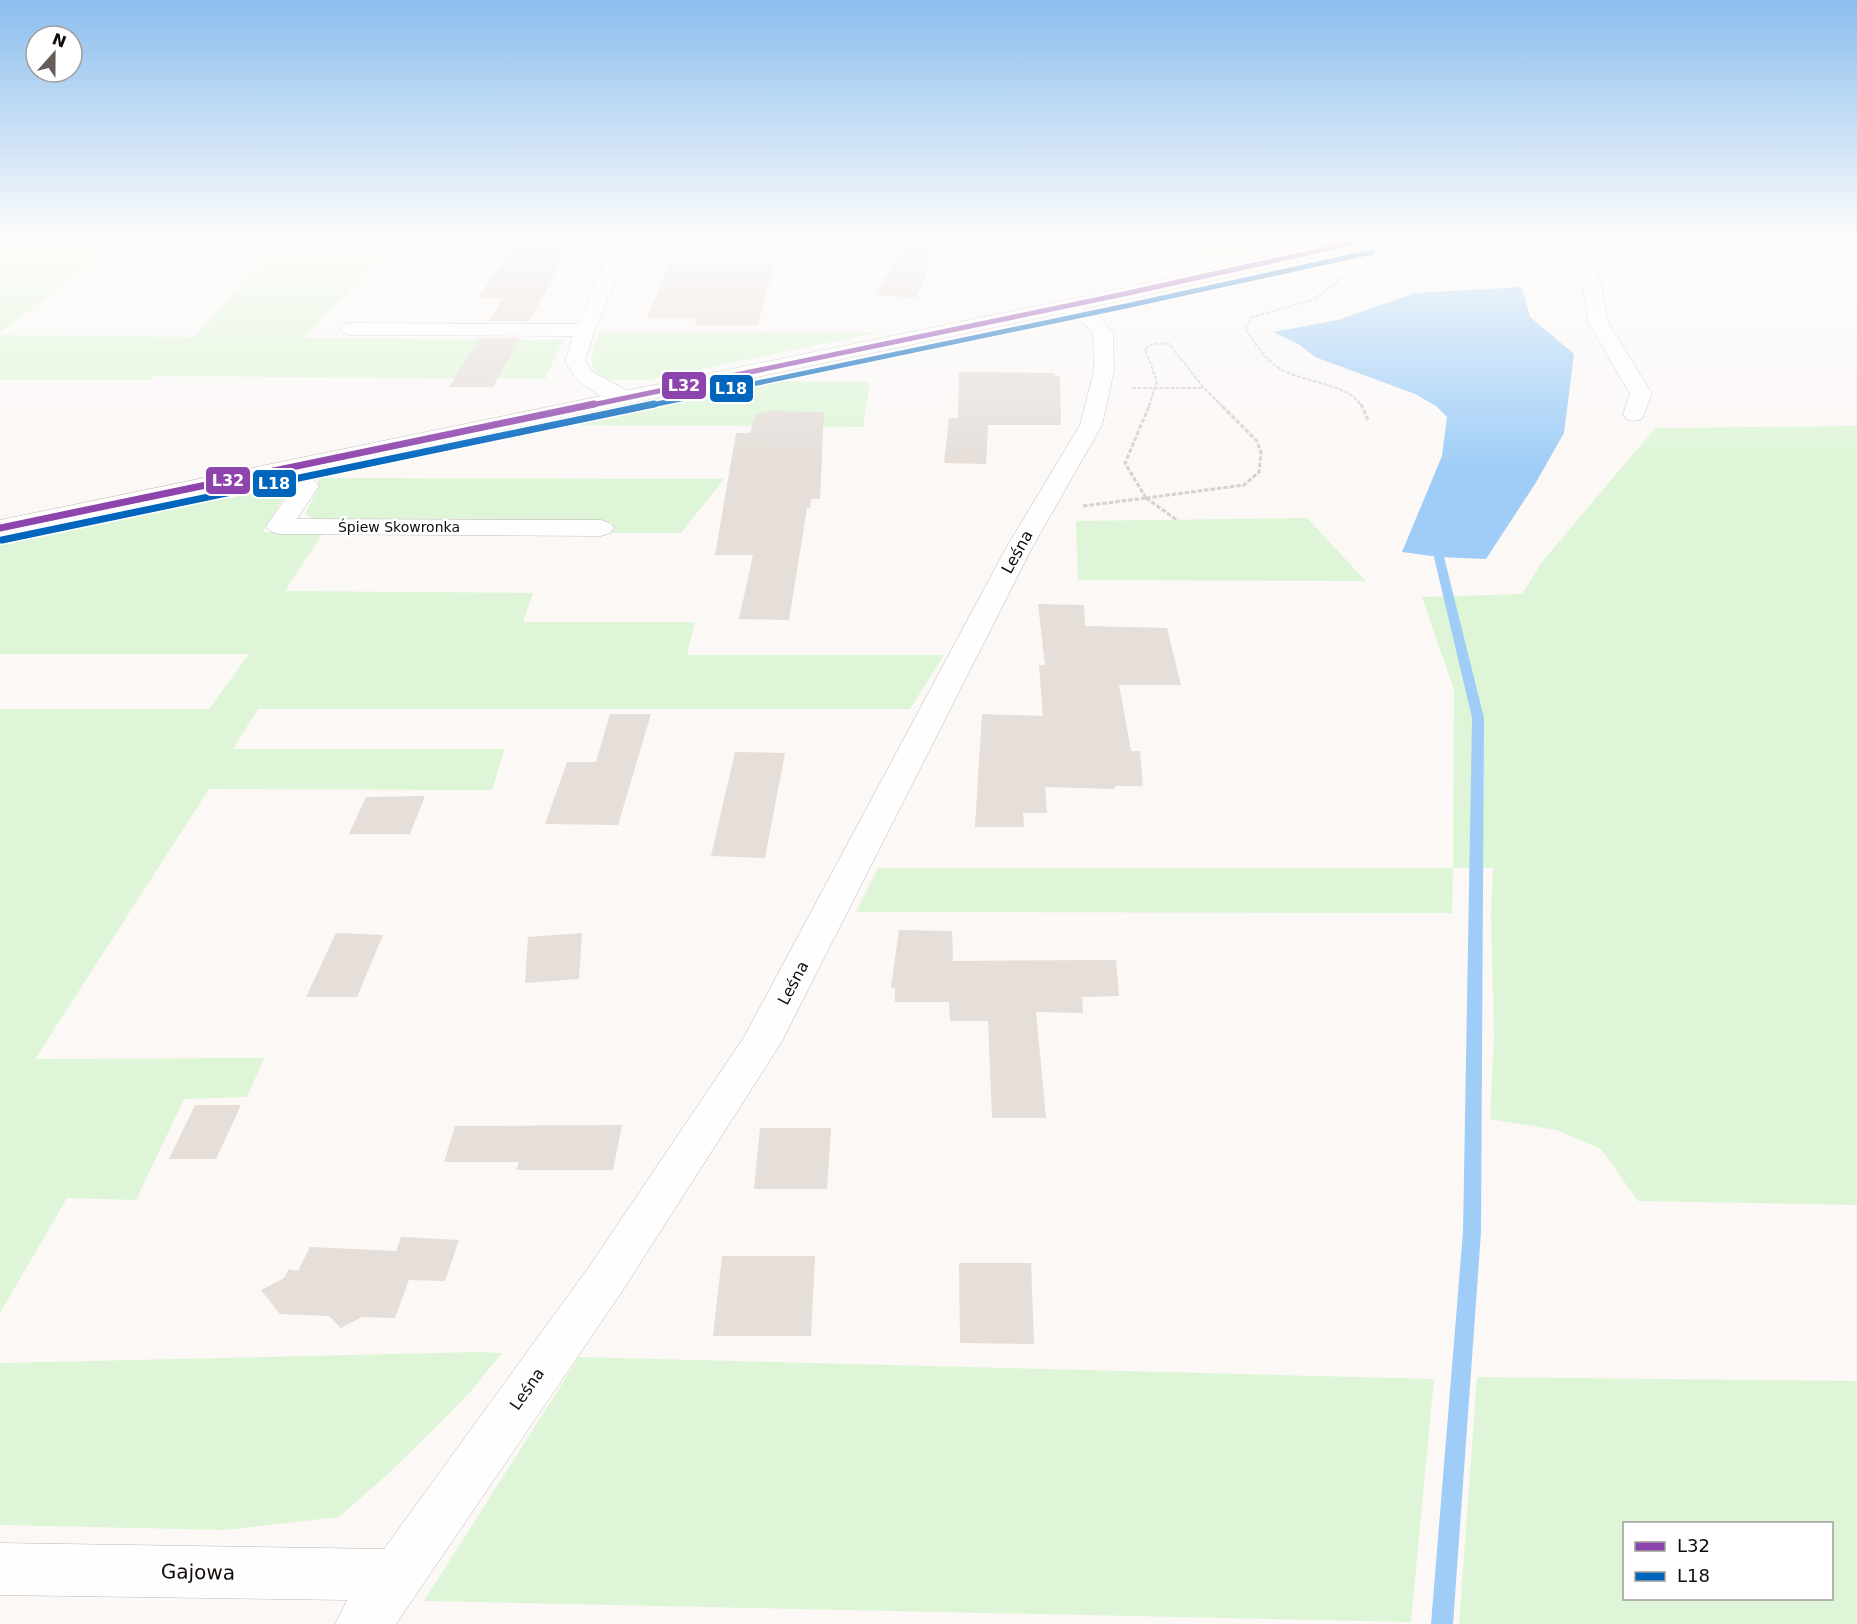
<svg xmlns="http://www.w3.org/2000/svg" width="1857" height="1624" font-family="'DejaVu Sans',sans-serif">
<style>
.industrial{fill:#f8f0fa}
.green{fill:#def6d7;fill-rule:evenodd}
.water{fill:#9fcdf7}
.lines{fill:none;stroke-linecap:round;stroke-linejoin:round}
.stream{fill:#9fcdf7;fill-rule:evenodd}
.building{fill:#e5ded9}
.minor-casing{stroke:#beb9b5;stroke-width:1}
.major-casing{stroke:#beb9b5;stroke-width:1}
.path-far1{stroke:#d5d3d2;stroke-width:2;stroke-dasharray:4 1.5;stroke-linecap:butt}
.path{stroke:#d5d3d2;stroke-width:3;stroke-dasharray:4.5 2;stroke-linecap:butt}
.minor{fill:#fefefe;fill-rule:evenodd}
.major{fill:#fefefe;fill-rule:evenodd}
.bus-1-far1-casing{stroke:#fff;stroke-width:8}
.bus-1-casing{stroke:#fff;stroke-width:10}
.bus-2-far1-casing{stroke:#fff;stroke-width:8}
.bus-2-casing{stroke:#fff;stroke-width:10}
.bus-1-far1{stroke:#8e44ad;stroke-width:5}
.bus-1{stroke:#8e44ad;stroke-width:7}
.bus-2-far1{stroke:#0065bd;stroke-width:5}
.bus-2{stroke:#0065bd;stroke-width:7}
.labels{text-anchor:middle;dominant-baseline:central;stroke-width:5;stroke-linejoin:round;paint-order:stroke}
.far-street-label{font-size:14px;fill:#120a06;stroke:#fff}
.street-label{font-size:16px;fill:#120a06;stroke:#fff}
.near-street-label{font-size:20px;fill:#120a06;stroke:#fff}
.line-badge{stroke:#fff;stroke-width:2}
.badge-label{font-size:16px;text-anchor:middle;font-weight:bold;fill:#fff}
</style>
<rect width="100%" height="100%" fill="#fbf8f6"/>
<polygon class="industrial" points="1601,240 1799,240 1857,283 1600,281 1584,251 1596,252 1591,241"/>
<g class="green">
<polygon points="0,240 118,240 0,333"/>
<polygon points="1186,240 1316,240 1207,261"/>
<polygon points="268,259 378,260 303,338 563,340 545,379 153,376 151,380 0,380 0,335 193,337"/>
<polygon points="599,332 881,332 648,380 597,380 591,359"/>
<polygon points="773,381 870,382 863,427 559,425"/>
<polygon points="1857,426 1857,1205 1638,1201 1601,1149 1557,1130 1490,1119 1494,1036 1491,914 1493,868 1453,868 1452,913 856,912 878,868 1453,868 1454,690 1422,597 1522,594 1542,562 1655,428"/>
<polygon points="317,478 724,479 681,533 609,533 612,522 316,521 305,514 319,487"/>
<polygon points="285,484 285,495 263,532 324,532 285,591 533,593 523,622 695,622 687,655 944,655 910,709 258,709 233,749 505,749 492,790 209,789 35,1059 264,1058 247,1097 184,1099 136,1200 67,1198 0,1313 0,709 209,709 249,654 0,654 0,545"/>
<polygon points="1307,518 1366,581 1078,580 1076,521"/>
<polygon points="480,1352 502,1353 471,1391 442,1421 388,1474 339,1517 225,1530 0,1525 0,1363"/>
<polygon points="579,1357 1434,1379 1411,1622 424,1601"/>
<path d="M 1477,1377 L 1857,1381 L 1857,1624 L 1459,1624 ZM 1624,1524 L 1832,1524 L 1832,1598 L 1624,1598 Z"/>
</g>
<polygon class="water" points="1522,287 1530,317 1574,354 1564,433 1535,484 1486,559 1439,557 1402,552 1442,456 1447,417 1436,406 1415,394 1315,357 1300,345 1273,332 1338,320 1415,293"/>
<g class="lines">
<polygon class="stream" points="1439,554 1444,557 1484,718 1481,1232 1453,1624 1431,1624 1463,1232 1472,718 1434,557"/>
</g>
<g class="building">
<polygon points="538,240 573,240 529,322 489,321 503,298 478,298 514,244 536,244"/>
<polygon points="908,240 930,240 926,275 916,298 875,295"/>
<polygon points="669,264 774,265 758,325 695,325 698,318 647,318"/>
<polygon points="479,338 520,338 493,387 449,387"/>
<polygon points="959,372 1055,373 1055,376 1060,376 1061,425 988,425 986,464 944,463 949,418 958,418"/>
<polygon points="772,411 824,412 820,499 811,499 810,508 807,508 789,620 739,619 753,555 715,555 736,433 750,433 756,414"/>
<polygon points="1038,604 1084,605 1085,626 1167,628 1181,685 1119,685 1131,751 1140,751 1143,786 1115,786 1115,789 1045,787 1047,813 1023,813 1024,827 975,827 982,714 1043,716 1039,665 1045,665"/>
<polygon points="610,714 651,714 618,825 545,824 567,762 596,762"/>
<polygon points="735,752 785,753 765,858 711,856"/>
<polygon points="425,796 410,834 349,834 366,797"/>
<polygon points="899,930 952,931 953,961 1116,960 1119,996 1082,997 1083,1013 1036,1012 1046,1118 992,1118 988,1021 950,1021 949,1002 895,1002 895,988 891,988"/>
<polygon points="336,933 383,935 357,997 306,997"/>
<polygon points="582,933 579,979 525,983 528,937"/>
<polygon points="195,1105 241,1105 216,1159 169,1159"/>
<polygon points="622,1125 613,1170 516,1170 519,1162 444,1162 455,1126"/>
<polygon points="760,1128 831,1128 827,1189 754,1189"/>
<polygon points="401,1237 459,1240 445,1281 409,1280 395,1318 362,1317 341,1328 329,1316 280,1314 261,1290 284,1278 289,1269 298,1271 310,1247 396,1251"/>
<polygon points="722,1256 815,1256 811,1336 713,1336"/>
<polygon points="959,1263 1031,1263 1034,1344 960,1343"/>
</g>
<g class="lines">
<g class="minor-casing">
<g id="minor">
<path d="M 615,240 L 632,240 L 595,330 L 585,361 L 593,372 L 632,393 L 635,398 L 632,403 C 616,407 591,391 579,381 C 573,376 569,367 565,361 L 573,336 L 350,335 L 343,333 L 340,329 L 343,325 L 350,323 L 578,324 Z"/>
<polygon points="1565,240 1582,240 1588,249 1601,285 1608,322 1652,394 1642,419 1634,421 1626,419 1623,414 1630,394 1588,322 1583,285 1570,249"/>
<polygon points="1067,300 1100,317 1113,334 1114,371 1102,425 1032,548 781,1043 623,1290 396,1624 335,1624 347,1600 0,1595 0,1543 384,1549 591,1264 744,1037 1006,548 1080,425 1094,371 1093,334 1086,325 1060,310 1057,306 1060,302"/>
<path d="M 279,463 C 292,466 311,475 319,486 L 297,519 L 601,520 L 610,523 L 614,528 L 610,533 L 601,536 L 279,534 L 270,531 L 266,526 L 293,488 L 271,475 L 267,470 L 271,465 Z"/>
</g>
</g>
<g class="major-casing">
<polygon id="major" points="1344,240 1377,240 1369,245 1124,300 0,536 0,520 1124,288"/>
</g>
<g class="path-far1">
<path d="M 1343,277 L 1313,300 L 1252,317 L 1245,328 C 1255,344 1265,360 1282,370 C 1301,381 1352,385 1361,406"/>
<polyline points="1132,388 1203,388"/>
<path d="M 1149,406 L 1157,381 L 1145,349 C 1152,342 1160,343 1169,344 L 1204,388 L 1222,406"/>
</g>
<g class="path">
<polyline points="1361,404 1368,420"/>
<polyline points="1146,498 1177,520"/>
<polyline points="1146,498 1125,463 1150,404"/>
<polyline points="1146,498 1244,485 1259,472 1261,453 1257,441 1220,404"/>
<polyline points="1083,506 1146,498"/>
</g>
<use href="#minor" class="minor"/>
<use href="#major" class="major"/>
<g class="bus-1-far1-casing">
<polyline id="bus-1-far1" points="587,406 1124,294 1367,240"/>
</g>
<g class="bus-1-casing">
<polyline id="bus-1" points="0,528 594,404"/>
</g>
<g class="bus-2-far1-casing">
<polyline id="bus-2-far1" points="647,406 1126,306 1372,252"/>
</g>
<g class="bus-2-casing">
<polyline id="bus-2" points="2,540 654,404"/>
</g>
<use href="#bus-1-far1" class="bus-1-far1"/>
<use href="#bus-1" class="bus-1"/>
<use href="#bus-2-far1" class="bus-2-far1"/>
<use href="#bus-2" class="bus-2"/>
</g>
<linearGradient id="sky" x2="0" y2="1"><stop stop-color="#8bbeee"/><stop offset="0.51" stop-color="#fdfcfb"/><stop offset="1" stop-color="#fdfcfb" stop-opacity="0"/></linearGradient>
<rect width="1857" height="468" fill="url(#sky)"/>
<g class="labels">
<g class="far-street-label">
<text x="399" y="527">Śpiew Skowronka</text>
</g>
<g class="street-label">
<text transform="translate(1017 552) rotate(-61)">Leśna</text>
<text transform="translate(793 983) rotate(-62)">Leśna</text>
<text transform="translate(527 1389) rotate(-55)">Leśna</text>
</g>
<g class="near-street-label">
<text transform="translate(198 1572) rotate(1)">Gajowa</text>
</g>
</g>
<g class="line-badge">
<rect x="661" y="371" width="46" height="29" rx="6" fill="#8e44ad"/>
<rect x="709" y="374" width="45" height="29" rx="6" fill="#0065bd"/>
<rect x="205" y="466" width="46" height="29" rx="6" fill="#8e44ad"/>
<rect x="252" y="469" width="45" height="29" rx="6" fill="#0065bd"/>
</g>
<g class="badge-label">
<text x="684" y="391">L32</text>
<text x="731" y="394">L18</text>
<text x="228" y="486">L32</text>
<text x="274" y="489">L18</text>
</g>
<rect x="1623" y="1522" width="210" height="78" fill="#ffffff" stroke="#a09d9b" stroke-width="1.5"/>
<rect x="1635" y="1542" width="30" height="9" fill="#8e44ad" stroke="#a09d9b" stroke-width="1.5"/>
<text x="1677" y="1552" font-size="18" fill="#120a06">L32</text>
<rect x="1635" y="1572" width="30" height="9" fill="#0065bd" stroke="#a09d9b" stroke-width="1.5"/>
<text x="1677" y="1582" font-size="18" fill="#120a06">L18</text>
<g transform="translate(54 54) rotate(21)"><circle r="28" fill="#ffffff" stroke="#a09d9b" stroke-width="1.5"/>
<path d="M0-4.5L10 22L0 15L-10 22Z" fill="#645d5a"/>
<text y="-9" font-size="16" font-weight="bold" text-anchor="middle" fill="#120a06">N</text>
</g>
</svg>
